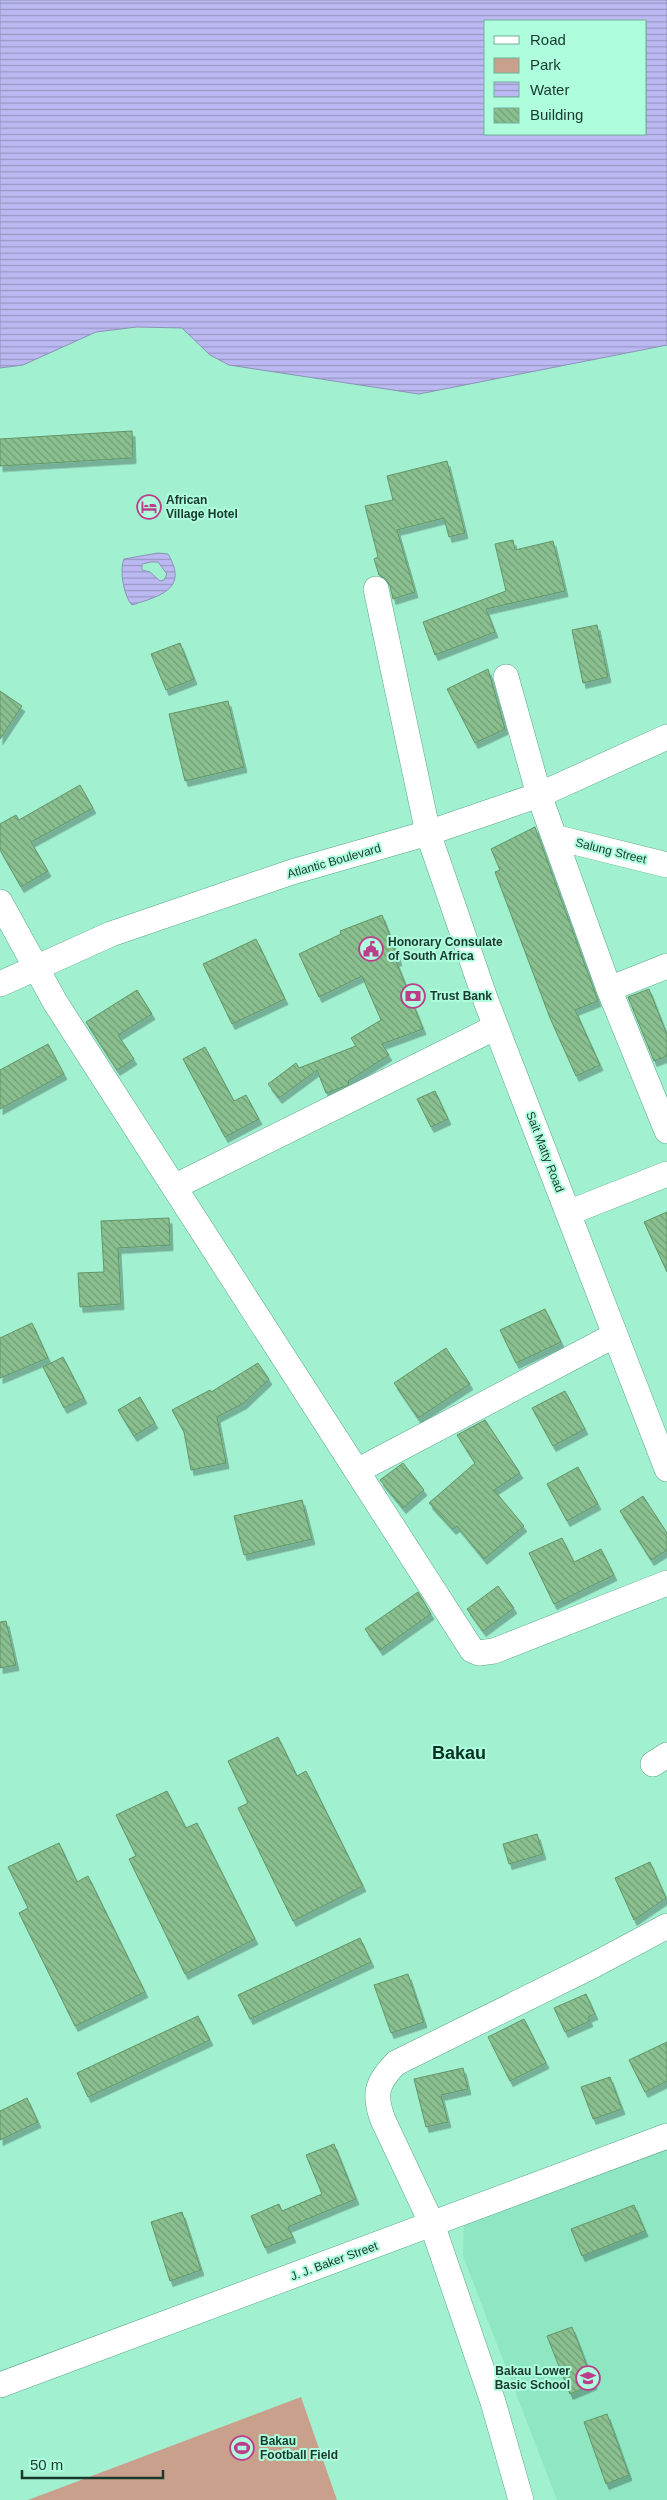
<svg xmlns="http://www.w3.org/2000/svg" width="667" height="2500" font-family="Helvetica,sans-serif">
<style>
.built{fill:#8ee6c3}
.park{fill:#c9a08c}
.water{fill:url(#water-rules);stroke:#8b93b7;fill-rule:evenodd}
.building{fill:url(#building-back-hatch);stroke:#629668;filter:url(#shadow)}
.lines{fill:none;stroke-linecap:round;stroke-linejoin:round}
.minor-casing{stroke:#5aa78a;stroke-width:26}
.minor{stroke:#fff;stroke-width:25}
.labels{text-anchor:middle;dominant-baseline:central;stroke-width:4;stroke-linejoin:round;paint-order:stroke}
.poi-label{font-size:12px;font-weight:bold;fill:#19392d;stroke:#aefddd;text-anchor:start}
.street-label{font-size:12px;fill:#19392d;stroke:#aefddd}
.district-label{font-size:18px;font-weight:bold;fill:#053123;stroke:#aefddd}
</style>
<defs>
<pattern id="water-rules" width="6" height="5" patternUnits="userSpaceOnUse" patternTransform="scale(1.25)"><rect width="6" height="5" fill="#bcb9f2"/><path d="M0 2.5h6" fill="none" stroke="#9897c4"/></pattern>
<pattern id="building-back-hatch" width="6" height="6" patternUnits="userSpaceOnUse" patternTransform="scale(1.25)"><rect width="6" height="6" fill="#8ac08f"/><path d="M-1 5l2 2M0 0l6 6M5-1l2 2" fill="none" stroke="#709d75"/></pattern>
<filter id="shadow"><feDropShadow dx="3" dy="5.5" stdDeviation="0" flood-color="#0004"/></filter>
</defs>
<rect width="100%" height="100%" fill="#a1f0d0"/>
<polygon class="built" points="667,2144 667,2500 557,2500 463,2256 464,2221"/>
<polygon class="park" points="301,2397 337,2500 28,2500"/>
<g class="water">
<path d="M 0,0 L 667,0 L 667,345 L 419,394 L 229,365 L 210,355 L 182,328 L 137,327 L 96,332 L 23,365 L 0,368 ZM 646,21 L 646,134 L 486,134 L 486,21 Z"/>
<path d="M 158,553 L 168,554 C 189,589 160,596 132,605 C 124,597 119,570 124,559 ZM 151,562 L 158,562 L 167,574 L 164,580 L 160,581 L 150,572 L 142,570 L 142,564 Z"/>
</g>
<g class="building">
<polygon points="132,431 133,458 0,466 0,439"/>
<polygon points="447,461 465,533 449,537 444,518 397,530 415,592 393,599 390,586 386,579 379,575 374,559 378,557 365,506 393,500 387,476"/>
<polygon points="513,540 515,550 553,541 565,591 486,609 495,632 435,655 423,622 506,591 495,544"/>
<polygon points="597,625 608,677 583,683 572,630"/>
<polygon points="180,643 194,679 166,690 151,654"/>
<polygon points="488,669 505,729 475,743 447,689"/>
<polygon points="0,691 22,706 0,739"/>
<polygon points="228,701 244,767 185,781 169,714"/>
<polygon points="80,785 93,808 31,842 48,871 21,887 0,850 0,824 16,815 19,820"/>
<polygon points="535,827 598,1001 575,1010 600,1065 576,1076 550,1018 495,872 500,870 491,849"/>
<polygon points="382,915 399,960 396,961 423,1029 382,1044 389,1055 348,1081 349,1084 346,1086 326,1093 317,1070 279,1098 268,1084 296,1063 299,1068 356,1046 351,1038 381,1020 362,976 319,997 299,954 341,934 340,931"/>
<polygon points="256,939 285,999 232,1024 203,964"/>
<polygon points="649,989 667,1035 667,1056 654,1061 628,997"/>
<polygon points="137,990 152,1014 118,1035 134,1059 117,1070 86,1022"/>
<polygon points="48,1044 64,1074 0,1109 0,1070"/>
<polygon points="205,1047 234,1101 246,1095 259,1119 225,1137 183,1059"/>
<polygon points="435,1091 448,1119 431,1127 417,1099"/>
<polygon points="667,1212 667,1272 644,1222"/>
<polygon points="169,1218 170,1245 118,1248 121,1304 80,1307 78,1273 104,1272 101,1221"/>
<polygon points="545,1309 561,1342 516,1363 500,1330"/>
<polygon points="32,1323 48,1358 0,1378 0,1338"/>
<polygon points="446,1348 470,1384 418,1418 394,1383"/>
<polygon points="63,1357 84,1398 64,1408 43,1367"/>
<polygon points="258,1363 269,1379 244,1403 217,1417 226,1463 191,1470 184,1432 172,1410 210,1390 211,1392"/>
<polygon points="565,1391 585,1429 553,1446 532,1408"/>
<polygon points="140,1397 155,1423 134,1436 118,1410"/>
<polygon points="485,1420 520,1473 494,1490 524,1526 484,1559 457,1526 453,1529 429,1503 475,1463 457,1435"/>
<polygon points="403,1463 424,1490 403,1508 380,1480"/>
<polygon points="578,1467 598,1504 567,1521 547,1484"/>
<polygon points="643,1496 667,1533 667,1550 651,1560 620,1511"/>
<polygon points="302,1500 312,1539 244,1555 234,1516"/>
<polygon points="562,1538 574,1562 601,1549 614,1575 554,1604 529,1553"/>
<polygon points="498,1586 514,1608 483,1631 467,1609"/>
<polygon points="418,1592 431,1614 380,1650 365,1629"/>
<polygon points="6,1621 16,1665 0,1668 0,1622"/>
<polygon points="278,1737 297,1776 306,1771 363,1886 293,1921 238,1808 248,1803 228,1761"/>
<polygon points="167,1791 186,1828 197,1823 255,1939 185,1974 129,1859 136,1856 116,1815"/>
<polygon points="537,1834 543,1854 509,1864 503,1844"/>
<polygon points="59,1843 77,1882 88,1876 145,1992 75,2026 19,1913 28,1908 8,1867"/>
<polygon points="650,1862 666,1898 634,1920 615,1878"/>
<polygon points="360,1938 371,1962 250,2019 238,1995"/>
<polygon points="408,1974 424,2022 391,2033 374,1985"/>
<polygon points="586,1994 595,2014 588,2017 590,2021 565,2032 554,2008"/>
<polygon points="198,2016 210,2040 88,2097 77,2073"/>
<polygon points="524,2019 546,2063 510,2081 488,2037"/>
<polygon points="667,2042 667,2081 645,2092 629,2060"/>
<polygon points="463,2068 468,2089 441,2095 448,2122 426,2127 414,2079"/>
<polygon points="610,2077 622,2109 593,2119 581,2087"/>
<polygon points="27,2098 38,2122 0,2140 0,2111"/>
<polygon points="334,2144 356,2199 288,2227 293,2237 265,2248 251,2216 279,2204 282,2211 322,2194 306,2155"/>
<polygon points="634,2205 645,2231 582,2256 571,2229"/>
<polygon points="182,2212 201,2270 170,2281 151,2222"/>
<polygon points="572,2327 594,2384 570,2394 547,2336"/>
<polygon points="607,2414 629,2475 606,2484 584,2422"/>
</g>
<g class="lines">
<g class="minor-casing">
<g id="minor">
<polyline points="376,589 428,833 486,1001 667,1469"/>
<polyline points="506,677 539,795 609,989 667,1131"/>
<polyline points="554,837 667,865"/>
<polyline points="0,902 55,1002 472,1650 479,1653 494,1651 667,1583"/>
<polyline points="0,984 111,934 292,872 428,833 539,795 667,737"/>
<polyline points="609,989 667,966"/>
<polyline points="174,1187 496,1027"/>
<polyline points="568,1213 667,1174"/>
<polyline points="357,1471 615,1335"/>
<polyline points="653,1764 667,1755"/>
<polyline points="0,2385 667,2136"/>
<path d="M 521,2500 L 493,2402 L 432,2224 L 383,2120 C 373,2094 377,2082 396,2063 L 594,1965 L 667,1926"/>
</g>
</g>
<use href="#minor" class="minor"/>
</g>
<defs>
<g id="hotel-ring" transform="scale(1.25)"><circle r="9.5" fill="#aefddd" stroke="#bc3d8a" stroke-width="1.5"/><path d="M-6-4.5h1.5V1H6V5H4.5V3h-9V5H-6ZM-4 0a1.8 1.8 0 1 1 3.6 0ZM.5 0V-2.5h3Q6-2.5 6 0Z" fill="#bc3d8a"/></g>
<g id="civic-ring" transform="scale(1.25)"><circle r="9.5" fill="#aefddd" stroke="#bc3d8a" stroke-width="1.5"/><path d="M-.6-6.5H3V-4.5H.6V-3L4-1V1h2V6H-6V1h2V-1L-.6-3ZM-1.2 2.5V6h2.4V2.5Z" fill="#bc3d8a"/></g>
<g id="bank-ring" transform="scale(1.25)"><circle r="9.5" fill="#aefddd" stroke="#bc3d8a" stroke-width="1.5"/><path d="M-6-4H6V4H-6ZM0-2.3a2.3 2.3 0 1 0 0 4.6a2.3 2.3 0 1 0 0-4.6Z" fill="#bc3d8a"/></g>
<g id="school-ring" transform="scale(1.25)"><circle r="9.5" fill="#aefddd" stroke="#bc3d8a" stroke-width="1.5"/><path d="M0-5L7-2L0 1L-7-2ZM-4 1L0 2.5L4 1V4Q0 6-4 4Z" fill="#bc3d8a"/></g>
<g id="stadium-ring" transform="scale(1.25)"><circle r="9.5" fill="#aefddd" stroke="#bc3d8a" stroke-width="1.5"/><path d="M0-5a6.5 5 0 1 0 0 10a6.5 5 0 1 0 0-10ZM-3.5-1.8h7v3.6h-7Z" fill="#bc3d8a"/></g>
</defs>
<g fill-rule="evenodd">
<use href="#hotel-ring" x="149" y="507"/>
<use href="#civic-ring" x="371" y="949"/>
<use href="#bank-ring" x="413" y="996"/>
<use href="#school-ring" x="588" y="2378"/>
<use href="#stadium-ring" x="242" y="2448"/>
</g>
<g class="labels">
<g class="poi-label">
<text x="166" y="500">African<tspan x="166" dy="14">Village Hotel</tspan></text>
<text x="388" y="942">Honorary Consulate<tspan x="388" dy="14">of South Africa</tspan></text>
<text x="430" y="996">Trust Bank</text>
<text x="570" y="2371" text-anchor="end">Bakau Lower<tspan x="570" dy="14">Basic School</tspan></text>
<text x="260" y="2441">Bakau<tspan x="260" dy="14">Football Field</tspan></text>
</g>
<g class="street-label">
<text transform="translate(611 851) rotate(14)">Salung Street</text>
<text transform="translate(334 861) rotate(-16)">Atlantic Boulevard</text>
<text transform="translate(545 1152) rotate(69)">Sait Matty Road</text>
<text transform="translate(334 2261) rotate(-20)">J. J. Baker Street</text>
</g>
<g class="district-label">
<text x="459" y="1753">Bakau</text>
</g>
</g>
<rect x="484" y="20" width="162" height="115" fill="#aefddd" stroke="#72af97"/>
<rect x="494" y="36" width="25" height="8" fill="#ffffff" stroke="#72af97"/>
<text x="530" y="45" font-size="15" fill="#19392d">Road</text>
<rect x="494" y="58" width="25" height="15" fill="#c9a08c" stroke="#72af97"/>
<text x="530" y="70" font-size="15" fill="#19392d">Park</text>
<rect x="494" y="82" width="25" height="15" fill="url(#water-rules)" stroke="#72af97"/>
<text x="530" y="95" font-size="15" fill="#19392d">Water</text>
<rect x="494" y="108" width="25" height="15" fill="url(#building-back-hatch)" stroke="#72af97"/>
<text x="530" y="120" font-size="15" fill="#19392d">Building</text>
<path d="M22 2470v8h141v-8" fill="none" stroke="#19392d" stroke-width="2.5"/>
<text x="30" y="2470" font-size="15" fill="#19392d" stroke="#aefddd" stroke-width="4" paint-order="stroke">50 m</text>
</svg>
